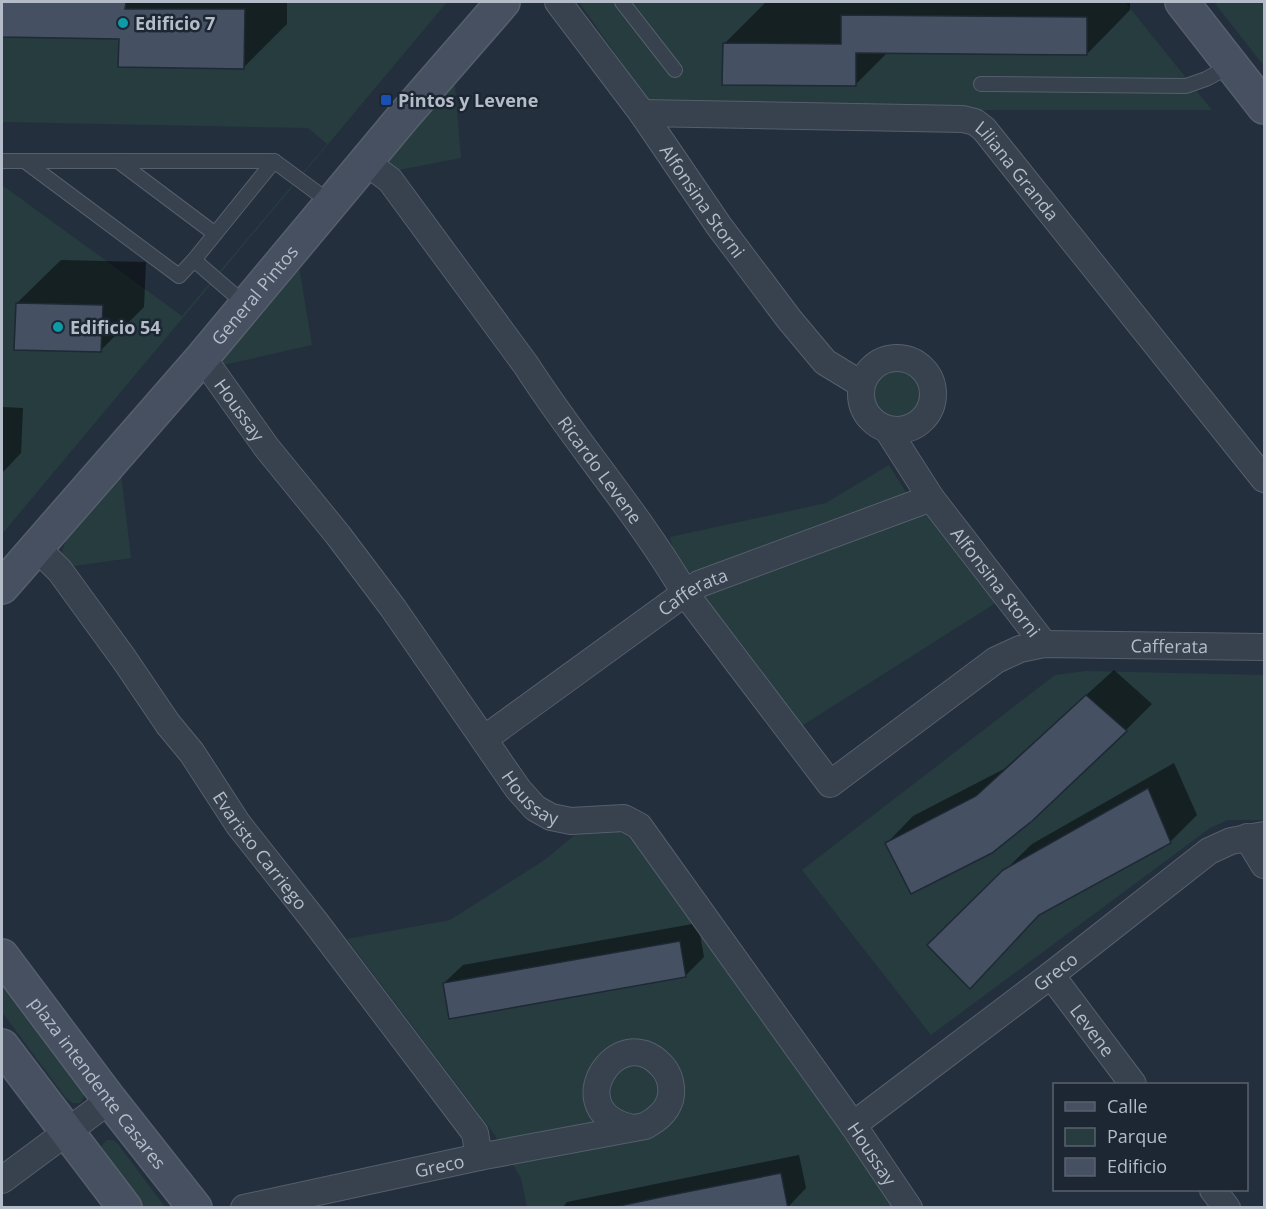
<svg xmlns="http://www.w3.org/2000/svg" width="1266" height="1209" font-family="'Open Sans',sans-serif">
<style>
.green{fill:#263c3f;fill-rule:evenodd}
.shadow{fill:#0007}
.building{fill:#455162;stroke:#1f2835;stroke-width:1.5}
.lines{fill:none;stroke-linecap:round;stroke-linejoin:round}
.lane-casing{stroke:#565f6c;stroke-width:16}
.street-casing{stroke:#565f6c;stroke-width:28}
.secondary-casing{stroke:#565f6c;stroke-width:36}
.lane{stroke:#38414e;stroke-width:14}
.street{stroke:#38414e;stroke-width:26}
.secondary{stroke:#465061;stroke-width:33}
.culture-dot{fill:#0f9aa8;stroke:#1d2633;stroke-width:2}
.transit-dot{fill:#1a4fb4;stroke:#1d2633;stroke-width:2}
.labels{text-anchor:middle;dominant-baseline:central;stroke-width:5;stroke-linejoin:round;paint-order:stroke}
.poi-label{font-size:18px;font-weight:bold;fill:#b4bcc9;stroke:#1d2633;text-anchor:start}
.street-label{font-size:18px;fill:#b4bcc9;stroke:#1d2633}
</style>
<rect width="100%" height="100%" fill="#242f3e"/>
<g class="green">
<path d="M 126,2 L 447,2 L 2,534 L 2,185 L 182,316 L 327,144 L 308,128 L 2,122 L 2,37 L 119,39 L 119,67 L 244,69 L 125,9 ZM 16,303 L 103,305 L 101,352 L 15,350 Z"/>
<path d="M 579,2 L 1125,2 L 1212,110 L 976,110 L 653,102 L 648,100 ZM 841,15 L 1087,17 L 1087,55 L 856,53 L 855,86 L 723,85 L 723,43 L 841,44 Z"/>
<polygon points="1214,2 1264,2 1264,66"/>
<polygon points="454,75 461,158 388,172 384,161"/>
<polygon points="298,261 312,345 210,368"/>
<circle cx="896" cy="394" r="29"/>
<polygon points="889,465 909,497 692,579 678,571 670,537 826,503"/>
<path d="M 121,474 L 131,558 L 60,568 C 59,531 98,500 121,474 Z"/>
<polygon points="925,508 1002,599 800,727 697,598"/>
<path d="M 1086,671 L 1264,675 L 1264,820 L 1228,820 L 1210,828 L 931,1035 L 802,870 L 1055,675 ZM 1086,696 L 1127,732 L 1032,821 L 992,853 L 910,893 L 885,842 L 976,796 ZM 1148,788 L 1171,843 L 1039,915 L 970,989 L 927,945 Z"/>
<polygon points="622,827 639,837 895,1207 527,1207 521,1178 494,1134 347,939 450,920 546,859 578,832"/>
<polygon points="2,978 85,1090 84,1097 80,1103 73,1103 66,1098 2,1012"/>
<polygon points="107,1140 113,1140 118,1144 165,1207 141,1207 101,1152 102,1145"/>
</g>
<g class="shadow">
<polygon points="2,2 287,2 287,24 243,68 120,38 2,35"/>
<polygon points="766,2 1130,2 1130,10 1087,54 888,52 855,85 724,44"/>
<polygon points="61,260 146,262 144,307 101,350 17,303"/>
<polygon points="2,407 23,408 21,453 2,473"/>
<polygon points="1114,670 1152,704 1126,730 887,843 913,816 1004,769"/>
<polygon points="1174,763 1197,815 1170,842 1042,912 996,961 956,918 1032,844"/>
<polygon points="698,923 704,957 686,975 450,1017 444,983 463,965"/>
<polygon points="799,1155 806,1188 788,1207 562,1208 567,1202"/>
</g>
<g class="building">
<polygon points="2,2 126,2 125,9 245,9 244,69 118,67 119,39 2,37"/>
<polygon points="841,15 1087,17 1087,55 856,53 856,86 722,85 723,43 841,44"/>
<polygon points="16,303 103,305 101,352 14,350"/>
<polygon points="1086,695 1127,731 1032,821 992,853 911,894 885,843 976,796"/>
<polygon points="1148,788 1171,843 1039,915 970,989 927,945 1003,870"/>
<polygon points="680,941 686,977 449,1019 443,983"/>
<polygon points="781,1173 788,1208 610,1208 666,1196"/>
</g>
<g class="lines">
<g class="lane-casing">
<g id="lane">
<polyline points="622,2 675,70"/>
<polyline points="981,84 1186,86 1206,79 1232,65"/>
<polyline points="2,161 274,161 331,203"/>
<polyline points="118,161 214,233"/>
<polyline points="26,162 179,276 194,260 245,304"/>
<polyline points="194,260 274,161"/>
</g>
</g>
<g class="street-casing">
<g id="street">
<path id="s1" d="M 558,2 L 642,113 L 719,226 L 789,319 L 825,362 L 861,384"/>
<path id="s2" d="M 642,113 L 963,119 L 975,122 L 984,129 L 1264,479"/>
<path id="s3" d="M 366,162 L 390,180 L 526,365 C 576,443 638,513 685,593 L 830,784 L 996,660 L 1020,649 L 1044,644 L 1264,647"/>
<circle cx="897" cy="394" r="36"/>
<path id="s4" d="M 201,359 L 210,368 L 267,448 L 338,535 L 393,608 L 518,789 L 535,808 L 551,817 L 571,821 L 624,818 L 639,826 L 853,1125 L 909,1208"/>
<path id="s5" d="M 887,429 L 931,498 L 1044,644"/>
<path id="s6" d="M 36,547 L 60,571 L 124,659 L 168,724 L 192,753 L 238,824 L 317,924 L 475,1133 L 479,1157"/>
<path id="s7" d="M 484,739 L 685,593 L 699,584 L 931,498"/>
<polyline points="1247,837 1264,865"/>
<path id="s8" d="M 1051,975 L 1133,1084"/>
<path id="s9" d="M 853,1125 L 1051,975 L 1209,851 L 1231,841 L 1264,835"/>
<polyline points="2,1180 110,1100"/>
<polyline points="1213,1190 1227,1208"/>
<path id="s10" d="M 244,1208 L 479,1157 L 645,1126 C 656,1120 666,1113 670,1100 C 673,1088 670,1075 662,1066 C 618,1017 556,1113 633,1128"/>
</g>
</g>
<g class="secondary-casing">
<g id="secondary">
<polyline points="1182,2 1264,107"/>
<path id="s11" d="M 2,587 L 201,359 L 403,117 L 503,2"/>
<path id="s12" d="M 2,956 L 110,1100 L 195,1208"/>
<polyline points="2,1046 125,1208"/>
</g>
</g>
<use href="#lane" class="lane"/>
<use href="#street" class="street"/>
<use href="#secondary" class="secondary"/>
</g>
<g class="culture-dot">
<circle cx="123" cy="23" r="6"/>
<circle cx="58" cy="327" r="6"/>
</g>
<rect class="transit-dot" x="380" y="94" width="12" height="12" rx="3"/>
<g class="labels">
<g class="poi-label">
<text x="135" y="23">Edificio 7</text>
<text x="398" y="100">Pintos y Levene</text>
<text x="70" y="327">Edificio 54</text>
</g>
<g class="street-label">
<text stroke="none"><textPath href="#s2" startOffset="398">Liliana Granda</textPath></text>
<text stroke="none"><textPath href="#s1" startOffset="246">Alfonsina Storni</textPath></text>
<text stroke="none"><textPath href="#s11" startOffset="386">General Pintos</textPath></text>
<text stroke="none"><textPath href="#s4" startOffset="64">Houssay</textPath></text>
<text stroke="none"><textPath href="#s3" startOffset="388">Ricardo Levene</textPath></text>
<text stroke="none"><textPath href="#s5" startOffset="188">Alfonsina Storni</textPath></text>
<text stroke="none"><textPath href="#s7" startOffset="256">Cafferata</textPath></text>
<text stroke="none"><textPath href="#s3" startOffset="1161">Cafferata</textPath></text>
<text stroke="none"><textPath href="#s4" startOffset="550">Houssay</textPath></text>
<text stroke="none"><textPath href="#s6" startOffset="378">Evaristo Carriego</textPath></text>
<text stroke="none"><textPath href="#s9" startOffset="254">Greco</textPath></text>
<text stroke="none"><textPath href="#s8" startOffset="69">Levene</textPath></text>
<text stroke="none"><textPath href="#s12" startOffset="159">plaza intendente Casares</textPath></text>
<text stroke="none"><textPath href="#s4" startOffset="1071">Houssay</textPath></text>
<text stroke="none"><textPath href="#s10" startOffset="200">Greco</textPath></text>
</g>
</g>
<rect width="1266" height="1209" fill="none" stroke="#b4bcc9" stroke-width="6"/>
<rect x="1053" y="1083" width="195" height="108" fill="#1d2633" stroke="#59626f" stroke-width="1.5"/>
<rect x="1065" y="1102" width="30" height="9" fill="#465061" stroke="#59626f" stroke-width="1.5"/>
<text x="1107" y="1113" font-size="18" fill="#b4bcc9">Calle</text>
<rect x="1065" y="1128" width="30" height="18" fill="#263c3f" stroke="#59626f" stroke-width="1.5"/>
<text x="1107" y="1143" font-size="18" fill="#b4bcc9">Parque</text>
<rect x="1065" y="1158" width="30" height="18" fill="#455162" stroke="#59626f" stroke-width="1.5"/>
<text x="1107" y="1173" font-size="18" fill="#b4bcc9">Edificio</text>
</svg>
